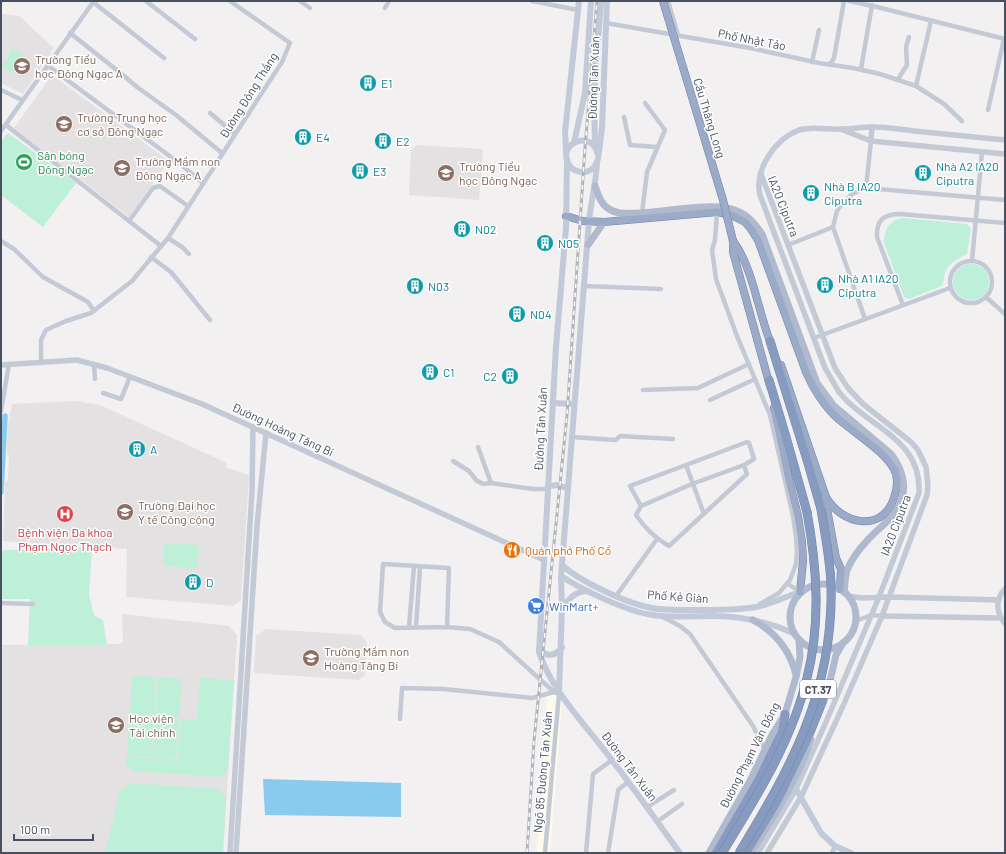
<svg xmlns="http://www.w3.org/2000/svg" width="1006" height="854" font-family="Barlow,sans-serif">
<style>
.commercial{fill:#fdfae9}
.education{fill:#e3e1e2}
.green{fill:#bef0d9}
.water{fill:#8acaee}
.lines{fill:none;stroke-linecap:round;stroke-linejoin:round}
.canal{stroke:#8acaee;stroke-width:5.5}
.trunk-casing{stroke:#7285ab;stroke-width:8}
.motorway-casing{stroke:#7285ab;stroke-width:9}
.minor{stroke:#c3cad5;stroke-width:4.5}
.tertiary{stroke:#c3cad5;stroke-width:5.5}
.secondary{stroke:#c2cad9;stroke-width:6}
.primary{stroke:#afbacf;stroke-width:7}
.trunk{stroke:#9baac7;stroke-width:7}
.motorway{stroke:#879abf;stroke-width:8}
.rail-casing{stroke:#b2b4ba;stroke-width:3}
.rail{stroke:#fff;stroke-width:1.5;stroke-dasharray:4.5;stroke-linecap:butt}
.trunk-bridge-casing{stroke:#7285ab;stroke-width:8;stroke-linecap:butt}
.motorway-bridge-casing{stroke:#7285ab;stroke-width:9;stroke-linecap:butt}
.trunk-bridge{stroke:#9baac7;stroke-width:7}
.motorway-bridge{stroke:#879abf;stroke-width:8}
.labels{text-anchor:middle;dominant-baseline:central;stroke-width:3;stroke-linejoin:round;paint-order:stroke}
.shield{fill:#fff;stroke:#7e848e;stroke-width:1}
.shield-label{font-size:11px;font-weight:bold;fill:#47505e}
.street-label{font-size:12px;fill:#47505e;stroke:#fff}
.education-label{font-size:12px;fill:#785e54;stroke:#fff;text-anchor:start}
.culture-label{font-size:12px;fill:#0d838f;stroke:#fff;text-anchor:start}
.leisure-label{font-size:12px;fill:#27864d;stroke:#fff;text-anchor:start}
.health-label{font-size:12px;fill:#be3a42;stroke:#fff}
.food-label{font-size:12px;fill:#c56008;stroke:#fff;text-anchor:start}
.shop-label{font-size:12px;fill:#366cbe;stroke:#fff;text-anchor:start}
</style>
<rect width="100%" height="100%" fill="#f2f0f0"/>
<polygon class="commercial" points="554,692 562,703 550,853 537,853 547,696"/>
<g class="education">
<polygon points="1,14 19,16 54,48 23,94 1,83"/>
<polygon points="52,75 169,161 129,217 14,128"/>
<polygon points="417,145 481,149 483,151 479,200 409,195 411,150"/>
<polygon points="75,401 100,405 227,463 225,467 249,475 241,600 233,606 126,597 127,549 3,541 5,482 8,480 9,455 7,453 8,426 12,404"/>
<polygon points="122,614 229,626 237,636 223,853 1,853 1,645 120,644 123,642"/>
<polygon points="266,629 361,635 367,643 365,675 359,680 254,673 256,636"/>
</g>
<g class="green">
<polygon points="12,49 23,55 13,74 2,68"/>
<polygon points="8,133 76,183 43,227 1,195 1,141"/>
<path d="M 904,218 L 967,224 L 971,229 L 967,254 C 958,259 948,263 945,273 C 944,278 943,282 942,286 L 909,299 L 904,297 L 884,243 C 884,229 890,219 904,218 Z"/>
<circle cx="971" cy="282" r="18"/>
<polygon points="164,543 199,545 197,568 163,566"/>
<polygon points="92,547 89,595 94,615 103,620 107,645 28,645 30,599 1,599 1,554 4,550"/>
<polygon points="132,676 156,677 154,716 130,715"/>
<polygon points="158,677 182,679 179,718 155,716"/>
<polygon points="200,678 234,680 228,769 220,777 132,771 125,764 125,757 177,760 181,719 197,720"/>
<polygon points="129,717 153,719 151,757 127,756"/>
<polygon points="155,719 179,720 176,759 152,758"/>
<polygon points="130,783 220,789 226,799 223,853 105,853 120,791"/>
</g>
<polygon class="water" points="263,779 401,783 401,817 265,815"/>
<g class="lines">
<polyline class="canal" points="1,492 5,416"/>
<g class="trunk-casing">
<g id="trunk">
<path d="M 566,216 L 583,221 L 604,222 L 717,212 L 731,215 L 745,222 L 751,229 L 758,240 L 806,372 C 813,388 822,403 834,415 C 850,431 890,453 896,474 C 898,482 897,490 894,498 C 882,534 841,524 826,497 L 781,365"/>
<path d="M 733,241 C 754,269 758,314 772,346"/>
<polyline points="733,241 733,252 770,386"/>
<polyline points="774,408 789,480 798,516 802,542 803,561 800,592"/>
<polyline points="825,498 836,558 841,569 840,589"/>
</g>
</g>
<g class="motorway-casing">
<g id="motorway">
<polyline points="770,341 808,463 821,509"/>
<polyline points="769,380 786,437 807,512"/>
<polyline points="716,853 759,779 782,732 785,714"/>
<polyline points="746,853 778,800 806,742 823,700"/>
</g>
</g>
<g class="minor">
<polyline points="146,1 195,39"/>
<polyline points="300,1 310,8"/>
<polyline points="532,1 578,10"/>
<polyline points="668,1 678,35"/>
<polyline points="849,1 877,7 1005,39"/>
<polyline points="93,2 164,58"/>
<polyline points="385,8 389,1"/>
<polyline points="606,23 750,48 819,63 853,68 880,74 916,86 944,104 962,121"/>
<polyline points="70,33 118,71 137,87 176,115 222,153"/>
<polyline points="812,62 819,30"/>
<polyline points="829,64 831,63 834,58 844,1"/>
<polyline points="47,65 179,163 203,183"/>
<polyline points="861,69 872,5"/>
<polyline points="898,79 907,65 906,47 909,37"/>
<polyline points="916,86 931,21"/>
<polyline points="1,90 22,100"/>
<polyline points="988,110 1004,39"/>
<polyline points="210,113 235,134"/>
<polyline points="624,117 630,145 657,147"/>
<polyline points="6,125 161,246"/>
<polyline points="1,131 94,1"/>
<polyline points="866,188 871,141"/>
<polyline points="717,212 715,240 712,250 716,279 737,336 770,415 793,516 796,537 797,551 796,564 790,580 779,593 760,604"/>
<polyline points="642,213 647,172 665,130 645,103"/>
<polyline points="129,221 153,188 160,186 188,206"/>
<polyline points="168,238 182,247 189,254"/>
<polyline points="1,241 14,249 43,277 88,302 94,311"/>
<polyline points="788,245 833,227"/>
<polyline points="151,257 171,272 210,320"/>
<circle cx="971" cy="282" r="21"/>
<polyline points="972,261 982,152"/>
<polyline points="585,286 661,289"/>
<polyline points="986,297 1005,314"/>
<path d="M 903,305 L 877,237 C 876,220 884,214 900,214 L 1005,223"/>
<polyline points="865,319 833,227 837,211 840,206 852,194 866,188 1005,200"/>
<polyline points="814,338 950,288"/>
<polyline points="41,363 41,340 46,330 66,321 91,313 132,281 168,238 282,62 290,43 230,1"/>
<polyline points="94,364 95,379"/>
<polyline points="643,390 698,388 749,364"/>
<polyline points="103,393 121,399 130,377"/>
<polyline points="710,400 755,379"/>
<polyline points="1,411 9,364"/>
<polyline points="572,437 616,440 620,436 673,439"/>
<polyline points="478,447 491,483"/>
<polyline points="453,461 469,471 476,480 483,484 491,483 533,489 548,489"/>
<path d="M 686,465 L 747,442 L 749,443 L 754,459 L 744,465 L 692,484 L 641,506 L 636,515 C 646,529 654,537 669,546 L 747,474 L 744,465"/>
<polyline points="641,506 630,486 686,465 704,514"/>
<polyline points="788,584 800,592"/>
<polyline points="616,596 657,539"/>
<polyline points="1,603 33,604"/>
<polyline points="663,617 680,626 690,634 753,726 765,750"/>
<polyline points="856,621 871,615 882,616"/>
<polyline points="409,627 414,566"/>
<polyline points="416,627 420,567"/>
<polyline points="447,627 449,568 383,564 380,612 385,622 395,628 447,627 470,629 499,642 554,692"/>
<polyline points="400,719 402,688 443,689 532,698 554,692 559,694 545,853"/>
<polyline points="647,807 674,790"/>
<polyline points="658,821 682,804"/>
<polyline points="586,853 593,774 612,760"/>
<polyline points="608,853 618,791 619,789 628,782"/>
<polyline points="832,853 835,846"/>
</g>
<g class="tertiary">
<polyline points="843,130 871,141 1005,154"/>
<polyline points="871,141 872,127"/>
<polyline points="761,174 835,368 848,388 863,404 911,442 918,450 926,467 928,485 927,495 882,616 843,706 801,797 767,853"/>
<polyline points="1,365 77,360 107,368 202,404 544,560"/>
<path d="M 1005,589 C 994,600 997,613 1005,624"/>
<polyline points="848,596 862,598 889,597 999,600"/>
<polyline points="882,616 1000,618"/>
<polyline points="230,853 252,491 253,427"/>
<polyline points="236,853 257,526 266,433"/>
<path d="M 758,853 L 796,789 L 826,722 L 879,597 L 919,493 C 921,442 878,431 847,401 L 839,392 L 825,368 L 760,195 C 754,170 775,139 799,130 C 813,126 828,130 842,129 C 852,129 862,127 872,127 C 886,127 900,129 914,131 C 945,134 975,137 1005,140"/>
</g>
<g class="secondary">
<polyline points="574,143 585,93 591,1"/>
<polyline points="595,147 594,93 601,1"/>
<polyline points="566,152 565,132 579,1"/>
<path d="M 598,155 C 593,129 558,142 568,163 C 570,167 573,170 577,171 C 587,175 595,169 598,159 L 602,128 L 607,1"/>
<path d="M 567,161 L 566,228 L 556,347 L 539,652 C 552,691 583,722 608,755 C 633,787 656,820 680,853"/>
<polyline points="553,403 574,404"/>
<polyline points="548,486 557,485 567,488"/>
<path d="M 562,565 C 579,581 628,604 652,608 C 669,611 687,610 704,610 C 722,610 739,610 756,607 C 771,604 785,597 800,592"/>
<path d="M 561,576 C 582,590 628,612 653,615 C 673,618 693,616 713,616 C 741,616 768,622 793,633"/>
<path d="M 562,608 C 569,599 575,591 588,591"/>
<path d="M 539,649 C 547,658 556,656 562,647"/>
<path d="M 559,692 L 562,608 L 561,577 L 589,221 C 591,202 596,183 597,163"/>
<polyline points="796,789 821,833 835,846 851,853"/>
</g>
<g class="primary">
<path d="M 595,186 C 598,194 601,205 609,209 C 618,215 629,213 639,213 C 665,212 715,201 737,211 C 748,215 755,224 762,234 L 817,383 L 834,406 L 891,454 C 904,471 909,492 896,511 C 888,523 875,531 866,542 C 859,549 851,561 847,570 C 845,577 845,585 844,592"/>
<polyline points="588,245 604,222"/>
<circle cx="823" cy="617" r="33"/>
<path d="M 753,620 C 775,632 790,650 796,675"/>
<polyline points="822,704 829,685 836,655 843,643"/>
<polyline points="709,853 751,779 772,735 785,714 796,677 800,657 799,640"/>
<path d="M 751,853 C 773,817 798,780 811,739"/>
</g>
<use href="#trunk" class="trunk"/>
<use href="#motorway" class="motorway"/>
<g class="rail-casing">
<polyline id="rail" points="527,853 534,741 567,415 585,148 597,1"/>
</g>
<use href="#rail" class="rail"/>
<g class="trunk-bridge-casing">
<polyline id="trunk-bridge" points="663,1 723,200 733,241"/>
</g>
<g class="motorway-bridge-casing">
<g id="motorway-bridge">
<path d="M 722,853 C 756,798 792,741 807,678 C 821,623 817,567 807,512"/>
<path d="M 739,853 C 792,766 834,690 831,584 C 830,559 825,534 821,509"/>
</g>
</g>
<use href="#trunk-bridge" class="trunk-bridge"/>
<use href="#motorway-bridge" class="motorway-bridge"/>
</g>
<defs>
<g id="school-disc" transform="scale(0.9)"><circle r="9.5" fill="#8d6e63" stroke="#fff"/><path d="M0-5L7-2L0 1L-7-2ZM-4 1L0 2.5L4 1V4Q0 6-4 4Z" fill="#fff"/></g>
<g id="building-disc" transform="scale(0.9)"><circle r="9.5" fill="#0f9aa8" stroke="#fff"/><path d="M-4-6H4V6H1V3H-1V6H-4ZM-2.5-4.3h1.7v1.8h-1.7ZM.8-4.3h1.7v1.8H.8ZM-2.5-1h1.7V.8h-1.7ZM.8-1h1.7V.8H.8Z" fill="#fff"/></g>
<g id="stadium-disc" transform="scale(0.9)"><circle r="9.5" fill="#2e9e5b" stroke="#fff"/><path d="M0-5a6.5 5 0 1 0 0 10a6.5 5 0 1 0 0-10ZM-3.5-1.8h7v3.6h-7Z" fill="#fff"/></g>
<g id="university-disc" transform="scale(0.9)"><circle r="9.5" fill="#8d6e63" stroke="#fff"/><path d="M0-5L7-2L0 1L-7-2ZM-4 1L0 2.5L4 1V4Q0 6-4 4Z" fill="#fff"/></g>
<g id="hospital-disc" transform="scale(0.9)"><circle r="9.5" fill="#e0444e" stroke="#fff"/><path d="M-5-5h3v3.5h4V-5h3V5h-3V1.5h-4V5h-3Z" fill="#fff"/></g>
<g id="restaurant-disc" transform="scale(0.9)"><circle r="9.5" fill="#e8710a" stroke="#fff"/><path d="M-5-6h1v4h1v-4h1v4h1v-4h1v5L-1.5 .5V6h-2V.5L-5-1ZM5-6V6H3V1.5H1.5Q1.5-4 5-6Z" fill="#fff"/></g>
<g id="supermarket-disc" transform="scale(0.9)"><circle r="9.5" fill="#3f7fe0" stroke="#fff"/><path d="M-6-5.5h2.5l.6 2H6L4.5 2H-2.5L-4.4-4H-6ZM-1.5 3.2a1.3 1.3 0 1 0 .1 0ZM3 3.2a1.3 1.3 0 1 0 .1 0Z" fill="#fff"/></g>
</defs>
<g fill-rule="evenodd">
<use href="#school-disc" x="22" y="66"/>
<use href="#building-disc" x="368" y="83"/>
<use href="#school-disc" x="64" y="124"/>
<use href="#building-disc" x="303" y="137"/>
<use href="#building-disc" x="383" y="141"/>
<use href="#stadium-disc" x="24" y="162"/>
<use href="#school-disc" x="122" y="168"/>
<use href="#building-disc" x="360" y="171"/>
<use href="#school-disc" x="446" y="173"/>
<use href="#building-disc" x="923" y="173"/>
<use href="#building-disc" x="811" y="193"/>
<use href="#building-disc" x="462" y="229"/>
<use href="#building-disc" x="545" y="243"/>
<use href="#building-disc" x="825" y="285"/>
<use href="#building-disc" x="415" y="286"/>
<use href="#building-disc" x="517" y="314"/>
<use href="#building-disc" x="430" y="372"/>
<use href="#building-disc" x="510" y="376"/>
<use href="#building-disc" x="137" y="449"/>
<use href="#university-disc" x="125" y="512"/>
<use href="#hospital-disc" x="65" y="514"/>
<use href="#restaurant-disc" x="512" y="550"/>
<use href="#building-disc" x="193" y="582"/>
<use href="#supermarket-disc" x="536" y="606"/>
<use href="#school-disc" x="311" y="658"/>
<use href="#university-disc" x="116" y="725"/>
</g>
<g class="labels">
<rect class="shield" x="800" y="680" width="36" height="18" rx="3"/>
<g class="shield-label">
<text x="818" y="689">CT.37</text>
</g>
<g class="street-label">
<text transform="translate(752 39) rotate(11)">Phố Nhật Tảo</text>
<text transform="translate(593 78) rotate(-88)">Đường Tân Xuân</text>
<text transform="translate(248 95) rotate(-58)">Đường Đông Thắng</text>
<text transform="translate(710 118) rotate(73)">Cầu Thăng Long</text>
<text transform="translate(784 206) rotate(68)">IA20 Ciputra</text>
<text transform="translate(283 429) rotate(25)">Đường Hoàng Tăng Bí</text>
<text transform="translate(540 429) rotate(-87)">Đường Tân Xuân</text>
<text transform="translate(895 525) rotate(-69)">IA20 Ciputra</text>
<text transform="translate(678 596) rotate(4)">Phố Kẻ Giàn</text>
<text transform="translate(749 755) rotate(-63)">Đường Phạm Văn Đồng</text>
<text transform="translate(630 766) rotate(53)">Đường Tân Xuân</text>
<text transform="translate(542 772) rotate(-85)">Ngõ 85 Đường Tân Xuân</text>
</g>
<g class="education-label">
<text x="35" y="59">Trường Tiểu<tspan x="35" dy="14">học Đông Ngạc A</tspan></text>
<text x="77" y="117">Trường Trung học<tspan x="77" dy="14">cơ sở Đông Ngạc</tspan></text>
<text x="135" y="161">Trường Mầm non<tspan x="135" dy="14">Đông Ngạc A</tspan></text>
<text x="459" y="166">Trường Tiểu<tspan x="459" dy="14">học Đông Ngạc</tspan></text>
<text x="138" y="505">Trường Đại học<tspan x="138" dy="14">Y tế Công cộng</tspan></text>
<text x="324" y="651">Trường Mầm non<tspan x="324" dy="14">Hoàng Tăng Bí</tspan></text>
<text x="129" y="718">Học viện<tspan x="129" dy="14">Tài chính</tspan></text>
</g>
<g class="culture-label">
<text x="381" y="83">E1</text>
<text x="316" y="137">E4</text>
<text x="396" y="141">E2</text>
<text x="936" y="166">Nhà A2 IA20<tspan x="936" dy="14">Ciputra</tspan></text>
<text x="373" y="171">E3</text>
<text x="824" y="186">Nhà B IA20<tspan x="824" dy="14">Ciputra</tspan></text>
<text x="475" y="229">N02</text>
<text x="558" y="243">N05</text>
<text x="838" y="278">Nhà A1 IA20<tspan x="838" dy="14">Ciputra</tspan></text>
<text x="428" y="286">N03</text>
<text x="530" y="314">N04</text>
<text x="443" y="372">C1</text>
<text x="497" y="376" text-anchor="end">C2</text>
<text x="150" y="449">A</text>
<text x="206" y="582">D</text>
</g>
<g class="leisure-label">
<text x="37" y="155">Sân bóng<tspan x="37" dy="14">Đông Ngạc</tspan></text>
</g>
<g class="health-label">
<text x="65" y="532">Bệnh viện Đa khoa<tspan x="65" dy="14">Phạm Ngọc Thạch</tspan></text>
</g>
<g class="food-label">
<text x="525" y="550">Quán phở Phố Cổ</text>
</g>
<g class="shop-label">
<text x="549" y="606">WinMart+</text>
</g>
</g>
<rect width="1006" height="854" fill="none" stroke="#47505e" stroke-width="4"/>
<path d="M14 834v6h79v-6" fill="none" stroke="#47505e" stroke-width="2"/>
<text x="20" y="834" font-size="12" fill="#47505e" stroke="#ffffff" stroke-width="3" paint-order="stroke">100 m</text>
</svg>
